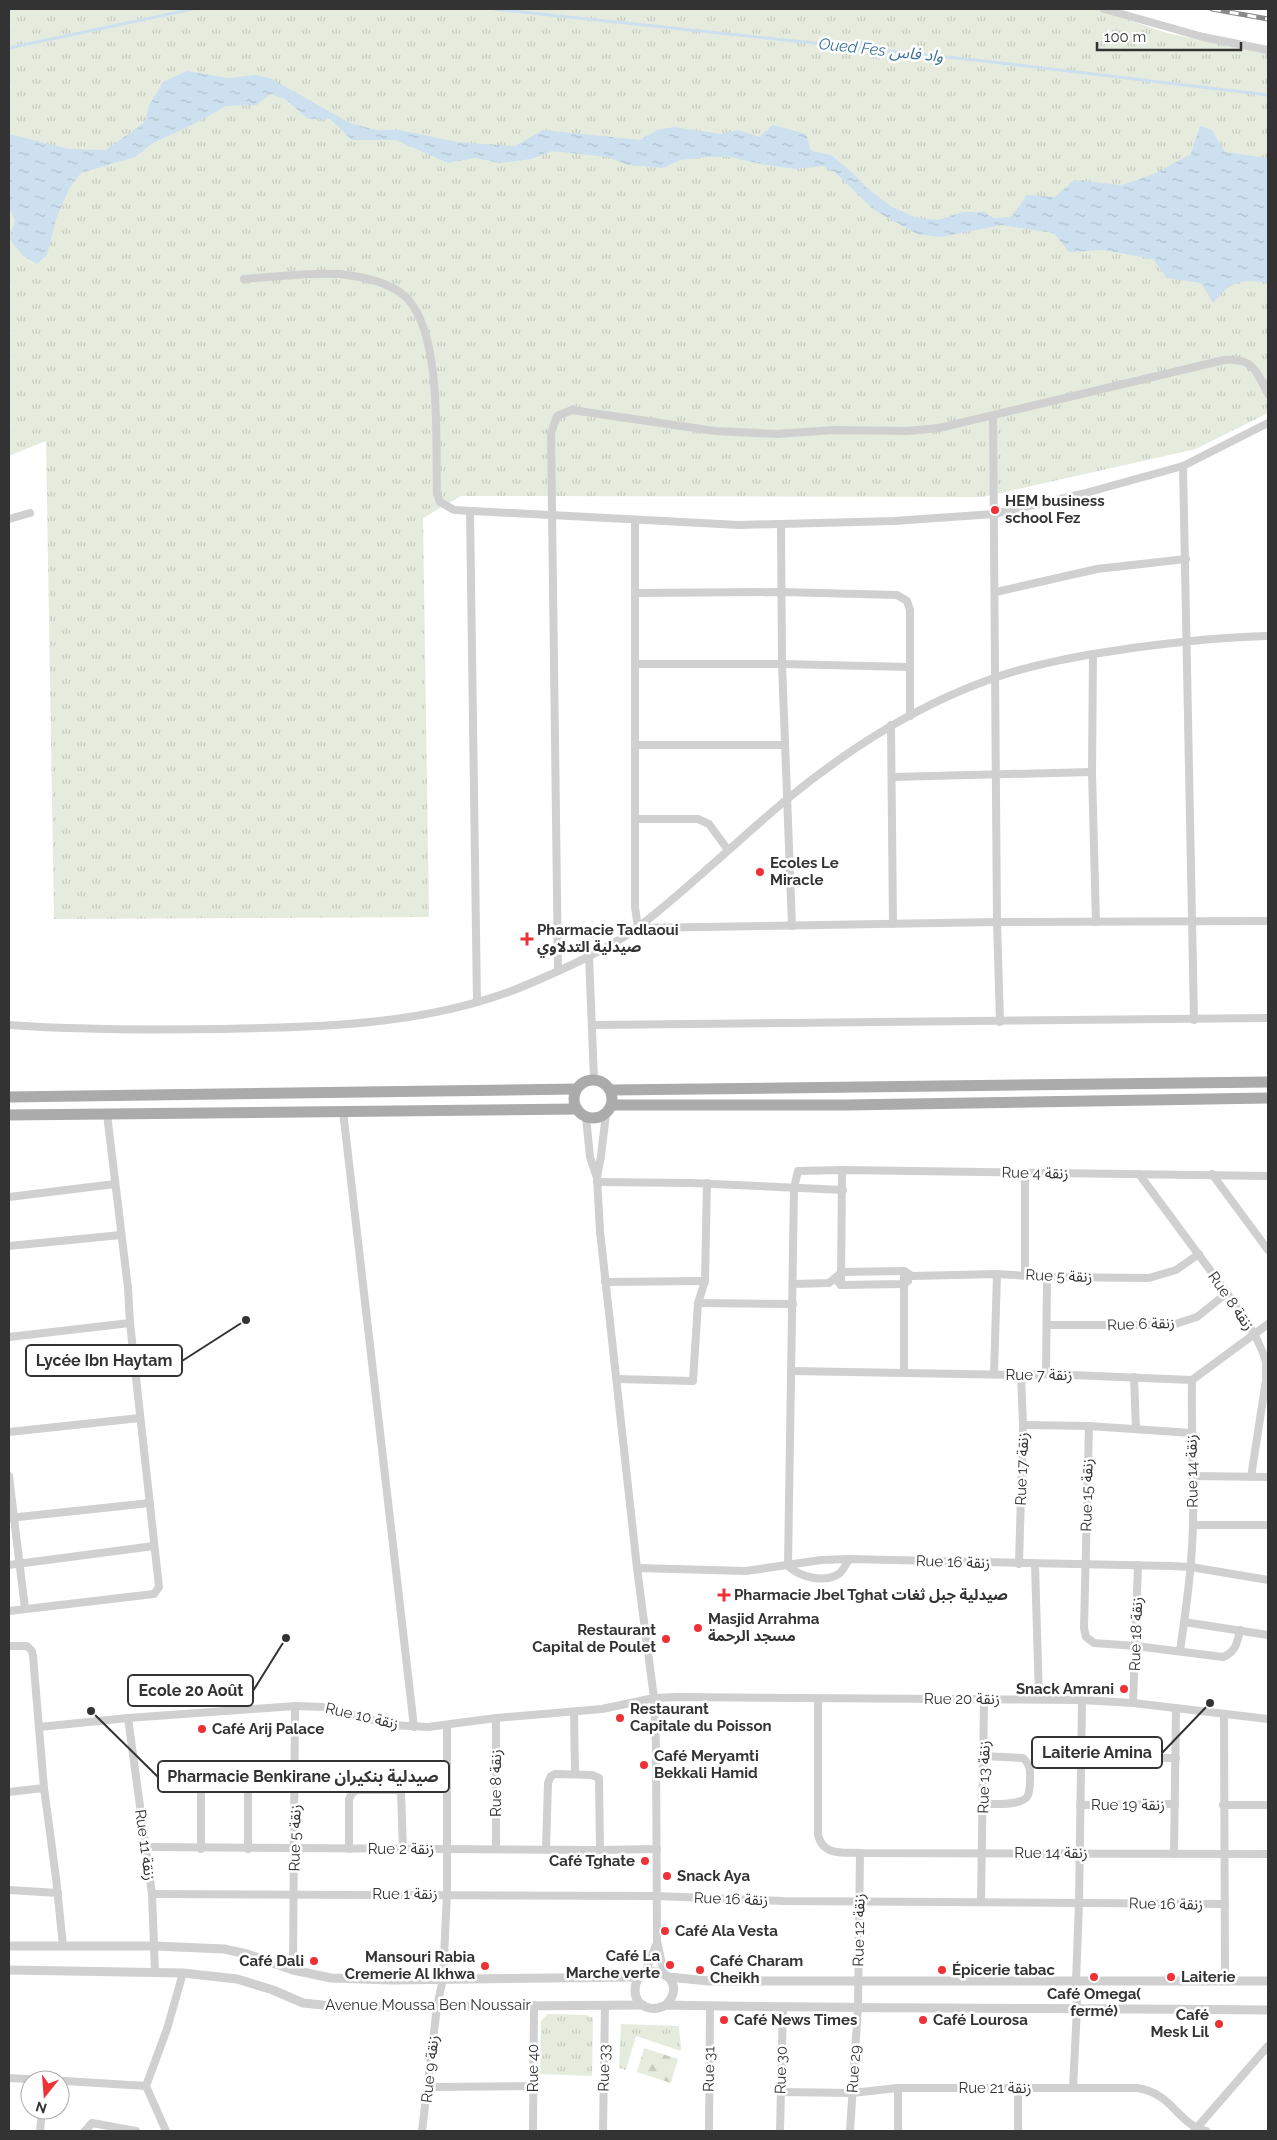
<svg xmlns="http://www.w3.org/2000/svg" width="1277" height="2140" font-family="Raleway,'Noto Sans Arabic',sans-serif">
<style>
.grass{fill:url(#grass-tufts)}
.forest{fill:url(#forest-firs)}
.water{fill:url(#water-ripples)}
.lines{fill:none;stroke-linecap:round;stroke-linejoin:round}
.stream{stroke:#cde0ef;stroke-width:3}
.minor{stroke:#d0d0d0;stroke-width:8}
.tertiary{stroke:#d0d0d0;stroke-width:9}
.primary{stroke:#ababab;stroke-width:11}
.rail-casing{stroke:#888;stroke-width:5}
.rail{stroke:#fff;stroke-width:3;stroke-dasharray:9;stroke-linecap:butt}
.poi-dot{fill:#ed3134;stroke:#fff;stroke-width:2}
.labels{text-anchor:middle;dominant-baseline:central;stroke-width:5;stroke-linejoin:round;paint-order:stroke}
.poi-label{font-size:15px;font-weight:bold;fill:#333;stroke:#fff;text-anchor:start}
.street-label{font-size:15px;fill:#333;stroke:#fff}
.water-label{font-size:16px;font-style:italic;fill:#3b709a;stroke:#fff}
.leader{fill:none;stroke:#333;stroke-width:2}
.callout-dot{fill:#333;stroke:#fff;stroke-width:2}
.callout{fill:#fff;stroke:#333;stroke-width:2}
.callout-label{font-size:16px;text-anchor:middle;font-weight:bold;fill:#333}
</style>
<defs>
<pattern id="grass-tufts" width="24" height="20" patternUnits="userSpaceOnUse" patternTransform="scale(1.25)"><rect width="24" height="20" fill="#e5ecde"/><path d="M3 7l-1-3M5 7V3M7 7l1-3M15 17l-1-3M17 17v-4M19 17l1-3" fill="none" stroke="#c5cbbf"/></pattern>
<pattern id="forest-firs" width="22" height="20" patternUnits="userSpaceOnUse" patternTransform="scale(1.25)"><rect width="22" height="20" fill="#e5ecde"/><path d="M5 1l3.5 6h-7zM16 11l3.5 6h-7z" fill="#c5cbbf"/></pattern>
<pattern id="water-ripples" width="26" height="14" patternUnits="userSpaceOnUse" patternTransform="scale(1.25)"><rect width="26" height="14" fill="#cde0ef"/><path d="M2 4q2-2 4 0t4 0M15 11q2-2 4 0t4 0" fill="none" stroke="#b0c1cd"/></pattern>
</defs>
<rect width="100%" height="100%" fill="#fff"/>
<g class="grass">
<polygon points="9,9 1096,9 1167,33 1268,54 1268,413 1196,449 983,497 461,496 423,518 429,917 54,919 46,441 9,456"/>
<polygon points="548,2014 586,2015 593,2018 592,2076 540,2074 541,2021"/>
<polygon points="621,2024 679,2026 681,2051 636,2036 626,2070 619,2068"/>
</g>
<polygon class="forest" points="644,2048 678,2059 671,2083 637,2072"/>
<path class="water" d="M 187,71 L 229,78 L 255,75 L 270,78 L 350,123 L 376,130 L 399,130 L 457,142 L 515,146 L 543,130 L 640,140 L 657,130 L 674,127 L 721,134 L 738,130 L 759,137 L 773,125 L 806,134 L 811,151 L 831,155 L 855,175 L 867,188 L 892,207 L 917,218 L 938,220 L 962,212 L 984,212 L 994,218 L 1011,217 L 1027,195 L 1055,197 L 1074,180 L 1122,185 L 1154,174 L 1191,154 L 1200,126 L 1212,130 L 1225,152 L 1268,158 L 1268,283 C 1241,279 1231,281 1213,303 L 1201,283 L 1167,278 L 1153,259 L 1103,250 L 1069,252 L 1054,233 L 1002,225 L 941,237 L 917,234 L 874,210 L 836,173 L 824,166 L 796,169 L 761,164 L 730,157 L 707,157 L 680,160 L 663,168 L 628,165 L 608,157 L 552,151 L 531,159 L 500,163 L 475,158 L 448,163 L 396,140 L 352,140 L 330,119 L 308,119 L 285,99 L 270,94 L 257,105 L 226,106 L 194,124 L 153,143 L 135,157 L 81,173 L 70,187 L 56,219 L 47,255 L 37,264 L 23,256 L 9,238 L 15,221 L 9,206 L 9,134 L 69,149 L 106,150 L 145,122 L 149,105 L 163,82 Z"/>
<g class="lines">
<g class="stream">
<polyline points="493,9 984,61 1268,95"/>
<polyline points="9,48 193,9"/>
</g>
<g class="minor">
<polyline points="1104,9 1203,37 1268,50"/>
<path d="M 244,279 C 275,277 308,272 339,274 C 359,276 384,281 401,293 C 444,324 435,444 437,494 L 440,502 L 454,510 L 739,525 L 894,521 L 994,514 L 1082,494 L 1183,466 L 1268,423"/>
<polyline points="993,416 997,922 1000,1022"/>
<polyline points="1183,466 1194,1020"/>
<polyline points="470,511 477,1002"/>
<polyline points="9,519 30,513"/>
<polyline points="635,520 635,907 638,928 997,922 1268,921"/>
<polyline points="781,524 782,664 792,926"/>
<polyline points="996,592 1097,569 1186,559"/>
<polyline points="635,593 781,592 897,595 907,601 910,610 910,716"/>
<polyline points="1093,654 1092,772 1096,922"/>
<polyline points="635,664 782,664 910,667"/>
<polyline points="891,725 893,924"/>
<polyline points="635,745 785,745"/>
<polyline points="892,777 1092,772"/>
<polyline points="635,819 698,819 709,824 728,850"/>
<polyline points="589,956 594,1079"/>
<path d="M 558,971 L 551,433 L 557,416 L 572,410 L 715,431 L 777,434 L 834,430 L 907,431 L 939,428 L 1224,360 C 1253,358 1256,370 1268,394"/>
<path d="M 9,1025 C 79,1030 151,1030 221,1029 C 325,1027 435,1025 531,983 C 564,969 612,947 640,926 C 691,886 737,841 786,800 C 848,749 915,706 991,679 C 1036,663 1085,655 1132,648 C 1177,642 1222,637 1268,636"/>
<polyline points="592,1025 1268,1018"/>
<polyline points="343,1111 414,1727"/>
<polyline points="606,1114 601,1156 597,1177 600,1231 637,1568 654,1698 656,1746 657,1941 664,1973"/>
<polyline points="586,1117 590,1157 596,1175"/>
<polyline points="1139,1174 1227,1293 1255,1335 1263,1353 1266,1362 1266,1380 1251,1477"/>
<polyline points="1212,1174 1268,1250"/>
<polyline points="597,1182 691,1183 843,1190"/>
<polyline points="9,1197 115,1184"/>
<polyline points="9,1246 121,1235"/>
<polyline points="904,1271 912,1276 997,1274 1047,1277 1149,1278 1176,1270 1199,1254"/>
<polyline points="1025,1275 1025,1173"/>
<polyline points="605,1282 705,1281"/>
<polyline points="839,1283 841,1285 904,1284 908,1281"/>
<polyline points="793,1284 829,1283 842,1272 904,1271"/>
<polyline points="841,1285 842,1170"/>
<polyline points="698,1303 793,1304"/>
<polyline points="1047,1325 1172,1325 1197,1317 1227,1293"/>
<polyline points="9,1337 130,1323"/>
<polyline points="791,1371 1021,1375 1046,1374 1192,1380 1268,1324"/>
<polyline points="904,1372 904,1271"/>
<polyline points="994,1374 997,1274"/>
<polyline points="1046,1374 1047,1277"/>
<polyline points="1134,1377 1136,1429"/>
<polyline points="617,1379 693,1381 698,1303 705,1281 707,1183"/>
<polyline points="1023,1425 1089,1426 1191,1433"/>
<path d="M 1089,1426 L 1084,1628 L 1086,1637 L 1094,1643 L 1136,1646 L 1223,1657 C 1236,1652 1237,1643 1240,1630"/>
<polyline points="9,1432 140,1418"/>
<polyline points="9,1476 25,1609"/>
<polyline points="1193,1476 1268,1477"/>
<polyline points="9,1518 150,1503"/>
<polyline points="1193,1525 1268,1525"/>
<path d="M 849,1559 C 846,1564 844,1569 840,1573 C 825,1584 800,1577 788,1566 L 794,1188 L 798,1171 L 842,1170 L 1268,1176"/>
<polyline points="1019,1564 1023,1425 1021,1375"/>
<polyline points="1035,1564 1039,1699"/>
<polyline points="9,1565 154,1546"/>
<polyline points="637,1568 746,1571 821,1560 849,1559 1171,1566 1191,1567 1268,1580"/>
<polyline points="9,1611 154,1594 159,1587 130,1323 128,1288 107,1114"/>
<polyline points="1184,1622 1268,1635"/>
<polyline points="9,1646 27,1646 32,1651 33,1656 44,1788 56,1878 63,1946"/>
<path d="M 1180,1651 C 1186,1609 1192,1567 1193,1525 C 1194,1477 1191,1429 1192,1380"/>
<path d="M 818,1699 L 818,1835 C 823,1856 842,1852 860,1853 L 1268,1854"/>
<polyline points="1133,1703 1138,1565"/>
<polyline points="574,1712 575,1774"/>
<polyline points="1224,1714 1225,1981"/>
<polyline points="128,1718 152,1894 155,1972"/>
<polyline points="39,1727 128,1718 295,1706 323,1707 392,1725 428,1727 496,1718 602,1709 654,1698 677,1697 1082,1700 1133,1703 1268,1719"/>
<polyline points="1082,1757 1176,1758"/>
<polyline points="9,1792 44,1788"/>
<path d="M 983,1804 C 994,1804 1024,1806 1028,1795 C 1030,1790 1030,1784 1030,1779 C 1031,1770 1029,1763 1023,1758 L 984,1756"/>
<polyline points="1080,1805 1175,1804"/>
<polyline points="1223,1805 1268,1805"/>
<polyline points="146,1847 600,1850 657,1849"/>
<path d="M 201,1849 L 201,1791 C 207,1780 241,1779 248,1789 L 248,1849"/>
<polyline points="349,1849 349,1799 352,1793 357,1790 396,1790 401,1792 403,1849"/>
<polyline points="496,1849 496,1718"/>
<polyline points="546,1849 548,1783 551,1776 555,1774 592,1775 599,1778 600,1850"/>
<polyline points="1174,1854 1176,1708"/>
<polyline points="9,1890 58,1893"/>
<polyline points="152,1894 657,1896 783,1901 1225,1904"/>
<polyline points="981,1902 984,1700"/>
<polyline points="293,1970 295,1706"/>
<polyline points="645,1973 656,1945"/>
<polyline points="9,2078 42,2080"/>
<polyline points="49,2080 146,2086"/>
<polyline points="428,2087 533,2086"/>
<polyline points="1018,2088 1018,2131"/>
<polyline points="1073,2088 1077,2008 1076,1981 1079,1903 1082,1700"/>
<path d="M 780,2092 L 852,2093 L 898,2088 L 1137,2088 C 1173,2093 1177,2124 1206,2131"/>
<polyline points="40,2131 42,2110"/>
<polyline points="85,2131 92,2123 136,2131"/>
<polyline points="166,2131 146,2086 167,2029 183,1973"/>
<polyline points="422,2131 437,2007 443,1978 447,1894 447,1725"/>
<polyline points="533,2131 534,2005"/>
<polyline points="603,2131 605,2005"/>
<polyline points="709,2131 710,2006"/>
<polyline points="780,2131 783,2008"/>
<polyline points="850,2131 858,2007 860,1853"/>
<polyline points="898,2131 898,2088"/>
<polyline points="1194,2131 1268,2046"/>
</g>
<g class="tertiary">
<polyline points="9,1946 155,1946 224,1949 247,1954 293,1970 331,1978 392,1980 640,1977"/>
<polyline points="9,1970 183,1973 237,1979 273,1990 303,2003 342,2007 643,2005"/>
<polyline points="669,1977 708,1981 1268,1981"/>
<path d="M 666,2005 C 694,1975 636,1955 635,1990 C 635,2008 653,2012 666,2005 C 867,2009 1068,2008 1268,2010"/>
</g>
<g class="primary">
<circle cx="593" cy="1099" r="19"/>
<polyline points="611,1090 1268,1082"/>
<polyline points="9,1097 576,1089"/>
<polyline points="612,1105 846,1105 1268,1098"/>
<polyline points="9,1115 577,1109"/>
</g>
<g class="rail-casing">
<polyline id="rail" points="1212,9 1268,19"/>
</g>
<use href="#rail" class="rail"/>
</g>
<g class="poi-dot">
<circle cx="995" cy="510" r="5"/>
<circle cx="760" cy="872" r="5"/>
<path d="M524.5 931.5h5v5h5v5h-5v5h-5v-5h-5v-5h5z"/>
<path d="M721.5 1587.5h5v5h5v5h-5v5h-5v-5h-5v-5h5z"/>
<circle cx="698" cy="1628" r="5"/>
<circle cx="666" cy="1639" r="5"/>
<circle cx="1124" cy="1689" r="5"/>
<circle cx="620" cy="1718" r="5"/>
<circle cx="202" cy="1729" r="5"/>
<circle cx="644" cy="1765" r="5"/>
<circle cx="645" cy="1861" r="5"/>
<circle cx="667" cy="1876" r="5"/>
<circle cx="665" cy="1931" r="5"/>
<circle cx="314" cy="1961" r="5"/>
<circle cx="670" cy="1965" r="5"/>
<circle cx="485" cy="1966" r="5"/>
<circle cx="700" cy="1970" r="5"/>
<circle cx="942" cy="1970" r="5"/>
<circle cx="1094" cy="1977" r="5"/>
<circle cx="1171" cy="1977" r="5"/>
<circle cx="724" cy="2020" r="5"/>
<circle cx="923" cy="2020" r="5"/>
<circle cx="1219" cy="2024" r="5"/>
</g>
<g class="labels">
<g class="poi-label">
<text x="1005" y="501">HEM business<tspan x="1005" dy="17">school Fez</tspan></text>
<text x="770" y="863">Ecoles Le<tspan x="770" dy="17">Miracle</tspan></text>
<text x="537" y="930">Pharmacie Tadlaoui<tspan x="537" dy="17">صيدلية التدلاوي</tspan></text>
<text x="734" y="1595">Pharmacie Jbel Tghat صيدلية جبل ثغات</text>
<text x="708" y="1619">Masjid Arrahma<tspan x="708" dy="17">مسجد الرحمة</tspan></text>
<text x="656" y="1630" text-anchor="end">Restaurant<tspan x="656" dy="17">Capital de Poulet</tspan></text>
<text x="1114" y="1689" text-anchor="end">Snack Amrani</text>
<text x="630" y="1709">Restaurant<tspan x="630" dy="17">Capitale du Poisson</tspan></text>
<text x="212" y="1729">Café Arij Palace</text>
<text x="654" y="1756">Café Meryamti<tspan x="654" dy="17">Bekkali Hamid</tspan></text>
<text x="635" y="1861" text-anchor="end">Café Tghate</text>
<text x="677" y="1876">Snack Aya</text>
<text x="675" y="1931">Café Ala Vesta</text>
<text x="660" y="1956" text-anchor="end">Café La<tspan x="660" dy="17">Marche verte</tspan></text>
<text x="475" y="1957" text-anchor="end">Mansouri Rabia<tspan x="475" dy="17">Cremerie Al Ikhwa</tspan></text>
<text x="304" y="1961" text-anchor="end">Café Dali</text>
<text x="710" y="1961">Café Charam<tspan x="710" dy="17">Cheikh</tspan></text>
<text x="952" y="1970">Épicerie tabac</text>
<text x="1181" y="1977">Laiterie</text>
<text x="1094" y="1994" text-anchor="middle">Café Omega(<tspan x="1094" dy="17">fermé)</tspan></text>
<text x="1209" y="2015" text-anchor="end">Café<tspan x="1209" dy="17">Mesk Lil</tspan></text>
<text x="734" y="2020">Café News Times</text>
<text x="933" y="2020">Café Lourosa</text>
</g>
<g class="street-label">
<text transform="translate(1035 1173) rotate(1)">Rue 4 زنقة</text>
<text transform="translate(1059 1276) rotate(2)">Rue 5 زنقة</text>
<text transform="translate(1231 1301) rotate(55)">Rue 8 زنقة</text>
<text transform="translate(1141 1324) rotate(-2)">Rue 6 زنقة</text>
<text x="1039" y="1375">Rue 7 زنقة</text>
<text transform="translate(1022 1469) rotate(-88)">Rue 17 زنقة</text>
<text transform="translate(1192 1471) rotate(-91)">Rue 14 زنقة</text>
<text transform="translate(1087 1495) rotate(-89)">Rue 15 زنقة</text>
<text transform="translate(953 1562) rotate(2)">Rue 16 زنقة</text>
<text transform="translate(1136 1634) rotate(-88)">Rue 18 زنقة</text>
<text x="962" y="1699">Rue 20 زنقة</text>
<text transform="translate(362 1716) rotate(13)">Rue 10 زنقة</text>
<text transform="translate(984 1777) rotate(-89)">Rue 13 زنقة</text>
<text transform="translate(496 1783) rotate(-90)">Rue 8 زنقة</text>
<text x="1128" y="1805">Rue 19 زنقة</text>
<text transform="translate(295 1838) rotate(-89)">Rue 5 زنقة</text>
<text transform="translate(145 1845) rotate(82)">Rue 11 زنقة</text>
<text x="401" y="1849">Rue 2 زنقة</text>
<text x="1051" y="1853">Rue 14 زنقة</text>
<text x="405" y="1894">Rue 1 زنقة</text>
<text transform="translate(731 1899) rotate(2)">Rue 16 زنقة</text>
<text transform="translate(1166 1904) rotate(1)">Rue 16 زنقة</text>
<text transform="translate(859 1930) rotate(-89)">Rue 12 زنقة</text>
<text x="428" y="2005">Avenue Moussa Ben Noussair</text>
<text transform="translate(533 2068) rotate(-90)">Rue 40</text>
<text transform="translate(604 2068) rotate(-89)">Rue 33</text>
<text transform="translate(430 2069) rotate(-84)">Rue 9 زنقة</text>
<text transform="translate(709 2069) rotate(-89)">Rue 31</text>
<text transform="translate(854 2069) rotate(-86)">Rue 29</text>
<text transform="translate(781 2070) rotate(-88)">Rue 30</text>
<text x="995" y="2088">Rue 21 زنقة</text>
</g>
<g class="water-label">
<text transform="translate(881 50) rotate(6)">Oued Fes واد فاس</text>
</g>
</g>
<path class="leader" d="M246 1320L182 1361M286 1638L253 1691M1210 1703L1162 1753M91 1711L158 1777"/>
<g class="callout-dot">
<circle cx="246" cy="1320" r="5"/>
<circle cx="286" cy="1638" r="5"/>
<circle cx="1210" cy="1703" r="5"/>
<circle cx="91" cy="1711" r="5"/>
</g>
<g class="callout">
<rect x="26" y="1345" width="156" height="31" rx="5"/>
<rect x="128" y="1675" width="125" height="31" rx="5"/>
<rect x="1032" y="1737" width="130" height="31" rx="5"/>
<rect x="158" y="1761" width="291" height="31" rx="5"/>
</g>
<g class="callout-label">
<text x="104" y="1366">Lycée Ibn Haytam</text>
<text x="191" y="1696">Ecole 20 Août</text>
<text x="1097" y="1758">Laiterie Amina</text>
<text x="303" y="1782">Pharmacie Benkirane صيدلية بنكيران</text>
</g>
<rect width="1277" height="2140" fill="none" stroke="#333333" stroke-width="20"/>
<g transform="translate(45 2095) rotate(197)"><circle r="24" fill="#ffffff" stroke="#adadad"/>
<path d="M0-4L9 19L0 12L-9 19Z" fill="#ed3134"/>
<text y="-8" font-size="14" font-weight="bold" text-anchor="middle" fill="#333333">N</text>
</g>
<path d="M1097 42v8h144v-8" fill="none" stroke="#333333" stroke-width="2.5"/>
<text x="1104" y="42" font-size="15" fill="#333333" stroke="#ffffff" stroke-width="4" paint-order="stroke">100 m</text>
</svg>
